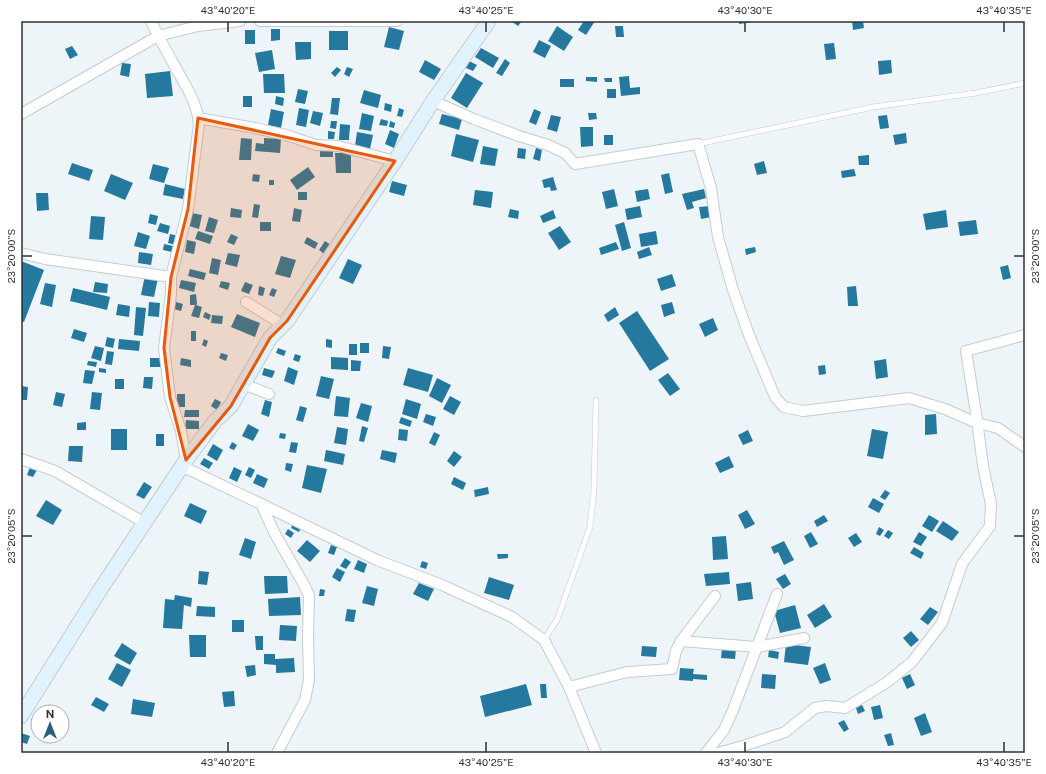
<svg xmlns="http://www.w3.org/2000/svg" width="1046" height="774" font-family="'Public Sans',sans-serif">
<style>
.building{fill:#25789e}
.lines{fill:none;stroke-linecap:round;stroke-linejoin:round}
.lane-casing{stroke:#c6ccd0;stroke-width:6}
.street-casing{stroke:#c6ccd0;stroke-width:12}
.secondary-casing{stroke:#c6ccd0;stroke-width:16}
.lane{stroke:#fff;stroke-width:5}
.street{stroke:#fff;stroke-width:10}
.secondary{stroke:#e0f3fe;stroke-width:14}
.marked{fill:#e8590c;fill-opacity:0.2;stroke:#e8590c;stroke-width:3;stroke-linejoin:round}
.ticks{fill:none;stroke:#2f3233;stroke-width:1.5}
.neatline{fill:none;stroke:#2f3233;stroke-width:1.5}
.ticks-label{font-size:10px;text-anchor:middle;fill:#2f3233}
</style>
<rect width="100%" height="100%" fill="#eef5f9"/>
<g class="building">
<polygon points="511,21 522,21 518,26"/>
<polygon points="584,21 595,21 586,35 578,30"/>
<polygon points="739,21 753,21 753,22 739,24"/>
<polygon points="852,21 863,21 864,28 853,30"/>
<polygon points="557,26 573,37 564,51 548,41"/>
<polygon points="615,26 623,26 624,37 616,37"/>
<polygon points="389,27 404,31 399,50 384,47"/>
<polygon points="271,29 280,29 280,40 271,41"/>
<rect x="245" y="30" width="10" height="14"/>
<rect x="329" y="31" width="19" height="19"/>
<polygon points="539,40 551,46 545,58 533,52"/>
<polygon points="295,42 311,42 311,59 296,60"/>
<polygon points="834,43 836,59 826,60 824,44"/>
<polygon points="72,46 78,55 70,59 65,49"/>
<polygon points="481,48 499,58 493,68 475,57"/>
<polygon points="272,50 275,69 259,72 255,53"/>
<polygon points="505,59 510,63 502,76 496,73"/>
<polygon points="425,60 441,69 434,80 419,72"/>
<polygon points="891,60 892,73 879,75 878,61"/>
<polygon points="469,61 477,65 473,71 466,68"/>
<polygon points="122,63 131,64 129,77 120,75"/>
<polygon points="337,67 341,70 335,77 331,73"/>
<polygon points="347,67 353,69 349,77 344,74"/>
<polygon points="170,71 173,96 147,98 145,74"/>
<polygon points="466,73 483,83 467,108 451,98"/>
<polygon points="263,74 284,74 285,93 264,93"/>
<polygon points="629,76 630,88 640,87 640,94 621,96 619,77"/>
<polygon points="586,77 597,77 597,82 586,81"/>
<polygon points="604,78 612,78 612,82 605,82"/>
<rect x="560" y="79" width="14" height="8"/>
<polygon points="298,89 308,91 305,104 295,102"/>
<rect x="607" y="89" width="9" height="9"/>
<polygon points="364,90 381,95 378,108 360,103"/>
<rect x="243" y="96" width="9" height="11"/>
<polygon points="276,96 284,98 283,106 275,104"/>
<polygon points="332,98 340,98 338,115 330,114"/>
<polygon points="385,103 392,105 391,112 384,110"/>
<polygon points="299,108 309,110 306,127 296,125"/>
<polygon points="399,108 404,110 402,117 397,116"/>
<polygon points="271,109 284,112 281,128 268,125"/>
<polygon points="534,109 541,112 536,125 529,122"/>
<polygon points="313,111 323,113 320,126 310,123"/>
<polygon points="362,113 374,116 371,131 359,129"/>
<polygon points="588,113 596,113 597,119 589,120"/>
<polygon points="442,114 462,119 459,130 439,124"/>
<polygon points="551,115 561,117 557,132 547,129"/>
<polygon points="887,115 889,128 880,129 878,116"/>
<polygon points="381,119 388,121 387,126 379,125"/>
<polygon points="331,121 337,121 336,129 330,128"/>
<polygon points="390,121 395,123 394,128 389,127"/>
<polygon points="340,124 350,125 349,140 339,140"/>
<polygon points="580,127 593,127 593,146 581,147"/>
<polygon points="390,130 399,134 394,148 385,144"/>
<polygon points="328,131 335,132 334,139 328,139"/>
<polygon points="357,132 373,135 370,149 355,146"/>
<polygon points="906,133 907,143 895,145 893,135"/>
<polygon points="456,134 479,140 473,162 451,156"/>
<rect x="604" y="135" width="9" height="10"/>
<polygon points="241,138 252,139 251,160 239,160"/>
<polygon points="264,138 281,139 280,153 255,151 256,143 264,144"/>
<polygon points="483,146 498,149 495,166 480,164"/>
<polygon points="518,148 526,149 525,159 517,158"/>
<polygon points="536,148 542,150 540,161 533,159"/>
<rect x="320" y="149" width="13" height="8"/>
<polygon points="335,153 351,153 351,173 336,173"/>
<polygon points="869,155 869,165 859,165 858,156"/>
<polygon points="764,161 767,173 757,175 754,164"/>
<polygon points="72,163 93,170 89,181 68,174"/>
<polygon points="153,164 169,168 164,183 149,179"/>
<polygon points="308,167 315,177 297,190 290,180"/>
<polygon points="854,169 856,176 842,178 841,171"/>
<polygon points="669,173 673,192 665,194 661,175"/>
<polygon points="111,174 133,183 125,200 104,191"/>
<polygon points="253,174 260,175 259,182 252,181"/>
<polygon points="553,177 557,190 551,191 550,187 544,188 542,180"/>
<rect x="269" y="180" width="5" height="5"/>
<polygon points="392,181 407,185 404,196 389,192"/>
<polygon points="165,184 185,189 183,199 163,195"/>
<polygon points="614,189 618,206 606,209 602,192"/>
<polygon points="648,189 650,199 637,202 635,191"/>
<polygon points="704,189 706,198 692,202 694,208 687,210 682,194"/>
<polygon points="475,190 493,192 491,208 473,205"/>
<rect x="298" y="192" width="9" height="8"/>
<polygon points="36,193 48,193 49,210 37,211"/>
<polygon points="254,204 260,205 258,218 252,217"/>
<polygon points="640,206 642,217 627,220 625,209"/>
<polygon points="710,206 711,217 701,219 699,207"/>
<polygon points="231,208 242,210 241,218 230,217"/>
<polygon points="294,208 302,210 300,222 292,221"/>
<polygon points="510,209 519,211 518,219 508,217"/>
<polygon points="553,210 556,218 543,223 540,216"/>
<polygon points="946,210 948,227 926,230 923,214"/>
<polygon points="192,213 202,215 199,229 189,226"/>
<polygon points="150,214 158,216 156,225 148,223"/>
<polygon points="91,216 105,217 103,240 89,239"/>
<polygon points="209,217 218,220 214,233 205,231"/>
<polygon points="976,220 978,234 960,236 958,222"/>
<rect x="260" y="222" width="11" height="9"/>
<polygon points="624,222 631,248 622,251 615,225"/>
<polygon points="160,223 170,226 168,234 157,231"/>
<polygon points="560,226 571,242 559,250 548,233"/>
<polygon points="198,231 213,236 210,244 195,239"/>
<polygon points="656,231 658,244 641,247 639,234"/>
<polygon points="138,232 150,236 146,249 134,246"/>
<polygon points="170,234 178,236 176,245 168,243"/>
<polygon points="231,234 238,237 234,245 227,242"/>
<polygon points="307,237 318,243 315,249 304,243"/>
<polygon points="187,240 196,242 194,254 185,252"/>
<polygon points="325,241 331,245 324,254 319,250"/>
<polygon points="616,242 619,249 601,255 599,248"/>
<polygon points="164,244 173,246 172,252 163,250"/>
<polygon points="649,247 652,255 639,259 637,252"/>
<polygon points="755,247 756,252 746,255 745,249"/>
<polygon points="139,252 153,254 151,265 138,263"/>
<polygon points="228,253 240,255 237,267 225,264"/>
<polygon points="281,256 296,260 290,278 275,274"/>
<polygon points="212,258 221,260 218,275 209,273"/>
<polygon points="348,259 362,265 353,284 339,278"/>
<polygon points="21,261 44,270 24,322 21,321"/>
<polygon points="1008,265 1011,278 1003,280 1000,267"/>
<polygon points="190,269 206,273 204,280 188,276"/>
<polygon points="672,274 676,286 661,291 657,279"/>
<polygon points="145,275 158,278 154,297 141,295"/>
<polygon points="181,280 196,283 194,292 179,288"/>
<polygon points="221,281 230,283 228,290 219,287"/>
<polygon points="95,282 108,284 107,293 93,292"/>
<polygon points="245,282 253,285 249,294 241,291"/>
<polygon points="45,283 56,285 52,307 40,304"/>
<polygon points="259,286 265,288 263,296 258,295"/>
<polygon points="856,286 858,306 848,306 847,287"/>
<polygon points="73,288 110,297 107,310 70,301"/>
<polygon points="272,288 277,290 274,297 269,295"/>
<polygon points="196,294 197,304 196,305 202,307 199,318 191,316 195,305 190,305 190,295"/>
<polygon points="149,302 160,303 159,317 148,316"/>
<polygon points="176,302 183,304 181,311 174,309"/>
<polygon points="672,302 675,313 664,317 661,305"/>
<polygon points="118,304 130,306 129,317 116,315"/>
<polygon points="136,307 146,308 143,336 134,335"/>
<polygon points="615,307 619,315 608,322 604,315"/>
<polygon points="637,311 669,359 650,371 619,323"/>
<polygon points="205,312 211,315 209,320 203,317"/>
<polygon points="237,314 260,323 255,337 231,327"/>
<polygon points="212,315 223,316 222,324 211,323"/>
<polygon points="713,318 718,330 705,337 699,324"/>
<polygon points="74,329 87,333 84,342 71,338"/>
<rect x="191" y="331" width="5" height="10"/>
<polygon points="107,337 115,339 113,348 105,346"/>
<polygon points="119,339 140,341 139,351 118,349"/>
<polygon points="204,339 208,341 206,347 202,345"/>
<polygon points="326,339 332,340 332,348 326,347"/>
<rect x="360" y="343" width="9" height="10"/>
<rect x="349" y="344" width="8" height="11"/>
<polygon points="95,346 104,348 101,361 91,358"/>
<polygon points="383,346 391,347 389,359 382,358"/>
<polygon points="278,348 286,351 284,356 276,353"/>
<polygon points="107,351 114,352 112,365 105,364"/>
<polygon points="221,353 228,355 226,361 219,358"/>
<polygon points="295,354 301,356 299,362 293,360"/>
<polygon points="331,357 348,358 348,370 331,369"/>
<rect x="150" y="358" width="13" height="9"/>
<polygon points="181,358 191,360 191,367 180,365"/>
<polygon points="886,359 888,377 876,379 874,361"/>
<polygon points="351,360 361,361 360,371 351,371"/>
<polygon points="88,361 97,362 96,367 87,365"/>
<polygon points="825,365 826,374 819,375 818,366"/>
<polygon points="288,367 298,371 294,385 284,381"/>
<polygon points="99,368 106,369 106,373 99,372"/>
<polygon points="264,368 275,371 272,378 262,375"/>
<polygon points="408,368 433,375 428,392 403,385"/>
<polygon points="85,370 95,371 92,384 83,383"/>
<polygon points="668,373 680,389 670,396 658,380"/>
<polygon points="321,376 334,379 329,399 316,396"/>
<polygon points="144,377 153,377 152,389 143,388"/>
<polygon points="437,378 451,385 442,403 429,396"/>
<rect x="115" y="379" width="9" height="10"/>
<polygon points="21,386 28,387 27,400 21,400"/>
<polygon points="56,392 65,394 62,407 53,405"/>
<polygon points="92,392 102,393 100,410 90,409"/>
<rect x="177" y="394" width="8" height="13"/>
<polygon points="336,396 350,398 348,417 334,416"/>
<polygon points="450,396 461,402 454,415 443,409"/>
<polygon points="215,399 221,402 217,410 211,406"/>
<polygon points="406,399 421,404 417,419 402,414"/>
<polygon points="265,400 272,402 269,417 261,414"/>
<polygon points="361,403 372,406 368,422 356,418"/>
<polygon points="300,406 307,408 303,422 296,420"/>
<polygon points="185,410 199,410 199,417 184,417"/>
<polygon points="426,414 436,417 433,426 423,422"/>
<polygon points="936,414 937,434 925,435 925,415"/>
<polygon points="401,417 412,421 410,427 399,423"/>
<polygon points="186,420 199,421 199,429 185,429"/>
<polygon points="86,422 86,430 77,430 77,423"/>
<polygon points="248,424 259,430 253,441 242,436"/>
<polygon points="362,426 368,428 364,442 359,441"/>
<polygon points="337,427 348,429 346,445 334,443"/>
<rect x="111" y="429" width="16" height="21"/>
<polygon points="399,429 408,430 407,441 398,440"/>
<polygon points="872,429 888,432 883,459 867,456"/>
<polygon points="748,430 753,441 743,445 738,435"/>
<polygon points="434,432 440,435 435,446 429,443"/>
<polygon points="280,433 286,434 285,439 279,438"/>
<rect x="156" y="434" width="8" height="12"/>
<polygon points="232,442 237,445 234,450 229,448"/>
<polygon points="291,442 298,443 296,453 289,452"/>
<polygon points="213,444 223,450 217,461 207,455"/>
<polygon points="69,446 83,446 82,462 68,461"/>
<polygon points="326,450 345,454 343,465 324,461"/>
<polygon points="382,450 397,453 395,463 380,459"/>
<polygon points="454,451 462,457 454,467 447,461"/>
<polygon points="729,456 734,467 720,473 715,463"/>
<polygon points="204,458 213,463 209,469 200,464"/>
<polygon points="286,463 293,464 291,472 285,470"/>
<polygon points="307,465 327,469 321,493 302,488"/>
<polygon points="30,467 37,470 33,477 27,475"/>
<polygon points="234,467 242,471 237,482 229,478"/>
<polygon points="249,467 255,470 251,478 245,475"/>
<polygon points="257,474 268,479 264,488 253,483"/>
<polygon points="454,477 466,483 463,490 451,484"/>
<polygon points="144,482 152,487 144,499 136,495"/>
<polygon points="488,487 489,494 475,497 474,490"/>
<polygon points="885,490 890,493 885,500 880,497"/>
<polygon points="873,498 884,504 879,513 868,507"/>
<polygon points="46,500 62,510 53,525 36,516"/>
<polygon points="190,503 207,511 201,524 184,516"/>
<polygon points="747,510 755,524 745,529 738,515"/>
<polygon points="824,515 828,521 817,527 814,521"/>
<polygon points="929,515 939,521 932,532 922,526"/>
<polygon points="943,521 959,532 952,541 936,531"/>
<polygon points="293,524 301,528 299,532 291,528"/>
<polygon points="879,527 884,530 880,536 876,534"/>
<polygon points="288,529 294,533 291,538 285,534"/>
<polygon points="888,530 893,533 889,539 884,536"/>
<polygon points="811,532 818,544 810,548 804,536"/>
<polygon points="919,532 927,537 921,546 913,542"/>
<polygon points="856,533 862,542 854,547 848,538"/>
<polygon points="726,536 728,559 713,560 712,537"/>
<polygon points="245,538 256,542 251,559 239,555"/>
<polygon points="307,540 320,551 310,562 297,551"/>
<polygon points="784,541 794,560 784,565 778,552 774,554 771,547"/>
<polygon points="331,545 337,547 334,555 328,553"/>
<polygon points="914,547 924,553 921,559 910,553"/>
<polygon points="497,554 508,554 508,558 498,559"/>
<polygon points="345,558 351,562 346,569 340,566"/>
<polygon points="358,560 367,564 364,573 354,569"/>
<polygon points="422,561 428,563 426,569 420,567"/>
<polygon points="337,568 345,572 340,582 332,577"/>
<polygon points="199,571 209,572 207,585 198,584"/>
<polygon points="729,572 730,584 706,586 704,574"/>
<polygon points="785,574 791,584 783,589 776,579"/>
<polygon points="264,576 287,576 288,593 265,594"/>
<polygon points="489,577 514,585 509,600 484,593"/>
<polygon points="751,582 753,599 738,601 736,584"/>
<polygon points="419,583 434,589 428,601 413,594"/>
<polygon points="367,586 378,589 374,606 362,603"/>
<polygon points="320,589 325,590 324,596 319,596"/>
<polygon points="175,595 192,598 191,607 184,605 182,629 163,628 165,599 174,600"/>
<polygon points="300,597 301,615 269,616 268,599"/>
<polygon points="824,604 832,617 815,628 807,615"/>
<polygon points="795,605 801,628 780,633 774,611"/>
<polygon points="197,606 215,607 215,617 196,616"/>
<polygon points="930,607 938,612 928,625 920,619"/>
<polygon points="347,609 356,610 354,622 345,621"/>
<rect x="232" y="620" width="12" height="12"/>
<polygon points="280,625 297,626 296,641 279,640"/>
<polygon points="911,631 919,640 911,647 903,638"/>
<polygon points="189,635 206,635 206,657 190,657"/>
<polygon points="255,636 263,636 263,650 256,650"/>
<polygon points="122,643 137,653 130,665 114,656"/>
<polygon points="786,644 811,647 808,665 784,662"/>
<polygon points="642,646 657,647 656,657 641,656"/>
<polygon points="722,647 736,649 735,659 721,658"/>
<polygon points="769,650 779,652 778,659 768,657"/>
<polygon points="264,654 275,654 275,659 294,658 295,672 276,673 276,665 264,664"/>
<polygon points="117,663 131,670 122,687 108,679"/>
<polygon points="825,663 831,680 820,684 813,668"/>
<polygon points="255,665 256,675 247,677 245,666"/>
<polygon points="680,668 694,669 693,674 707,675 707,680 693,679 693,681 679,680"/>
<polygon points="762,674 776,675 775,689 761,688"/>
<polygon points="910,674 915,685 907,689 902,678"/>
<polygon points="526,684 532,705 485,717 480,696"/>
<polygon points="540,684 546,684 547,698 541,698"/>
<polygon points="234,691 235,706 224,707 222,692"/>
<polygon points="96,697 109,704 104,712 91,705"/>
<polygon points="133,699 155,703 152,717 131,714"/>
<polygon points="862,705 865,711 858,714 856,708"/>
<polygon points="880,705 883,718 874,720 871,707"/>
<polygon points="925,713 932,732 921,736 914,718"/>
<polygon points="844,720 849,729 844,732 838,723"/>
<polygon points="21,733 30,736 27,744 21,742"/>
<polygon points="891,733 894,745 888,746 884,735"/>
</g>
<g class="lines">
<g class="lane-casing">
<g id="lane">
<polyline points="698,144 873,107 976,93 1025,83"/>
<polyline points="544,640 557,620 590,527 594,489 596,400"/>
</g>
</g>
<g class="street-casing">
<g id="street">
<path d="M 151,21 C 159,38 168,54 177,70 C 187,88 197,103 199,124 L 188,209 L 171,277 L 171,294 L 164,348 L 170,397 L 181,431 L 186,460"/>
<polyline points="260,21 397,21"/>
<polyline points="433,101 474,119 516,135 548,145 565,153 575,164 698,144 711,188 718,237 733,290 749,335 775,397 784,407 803,411 909,398 945,409 977,423 998,428 1025,447"/>
<polyline points="21,114 158,36 198,26 240,21"/>
<polyline points="198,118 255,128 286,135 316,145 338,146 395,161"/>
<polyline points="21,253 45,259 171,277"/>
<polyline points="246,302 283,325"/>
<polyline points="243,384 269,394"/>
<polyline points="21,459 55,471 145,523"/>
<polyline points="181,467 192,471 261,504 275,534 303,583 309,595 308,638 309,680 305,700 277,753"/>
<polyline points="261,504 377,560 442,585 512,617 544,640 569,687 596,753"/>
<polyline points="681,641 757,647 804,638"/>
<polyline points="569,687 627,672 672,669 676,651 681,641 715,596"/>
<polyline points="706,753 724,730 733,710 777,594"/>
<polyline points="718,753 743,746 785,732 815,708 826,706 845,708 886,683 912,662 942,623 962,564 990,526 991,504 983,466 976,413 966,351 1025,335"/>
</g>
</g>
<g class="secondary-casing">
<polyline id="secondary" points="21,716 100,590 186,460 215,421 231,406 270,338 287,321 395,161 433,101 488,22"/>
</g>
<use href="#lane" class="lane"/>
<use href="#street" class="street"/>
<use href="#secondary" class="secondary"/>
</g>
<path class="marked" d="M 198,118 L 395,161 L 287,321 L 270,338 L 231,406 L 186,460 L 170,397 L 164,348 L 171,277 L 188,209 Z"/>
<path class="ticks" d="M 228,22 L 228,32M 486,22 L 486,32M 745,22 L 745,32M 1004,22 L 1004,32M 22,256 L 32,256M 1014,256 L 1024,256M 22,536 L 32,536M 1014,536 L 1024,536M 228,742 L 228,752M 486,742 L 486,752M 745,742 L 745,752M 1004,742 L 1004,752"/>
<rect width="1046" height="774" fill="none" stroke="#ffffff" stroke-width="44"/>
<g transform="translate(50 724)"><circle r="19" fill="#ffffff" stroke="#acadad"/>
<path d="M0-3L7 15L0 10L-7 15Z" fill="#285f7a"/>
<text y="-6" font-size="11" font-weight="bold" text-anchor="middle" fill="#2f3233">N</text>
</g>
<rect x="22" y="22" width="1002" height="730" class="neatline"/>
<g class="ticks-label">
<text x="228" y="14">43°40'20"E</text>
<text x="486" y="14">43°40'25"E</text>
<text x="745" y="14">43°40'30"E</text>
<text x="1004" y="14">43°40'35"E</text>
<text transform="translate(11 256) rotate(-90)" y="4">23°20'00"S</text>
<text transform="translate(1035 256) rotate(-90)" y="4">23°20'00"S</text>
<text transform="translate(11 536) rotate(-90)" y="4">23°20'05"S</text>
<text transform="translate(1035 536) rotate(-90)" y="4">23°20'05"S</text>
<text x="228" y="766">43°40'20"E</text>
<text x="486" y="766">43°40'25"E</text>
<text x="745" y="766">43°40'30"E</text>
<text x="1004" y="766">43°40'35"E</text>
</g>
</svg>
